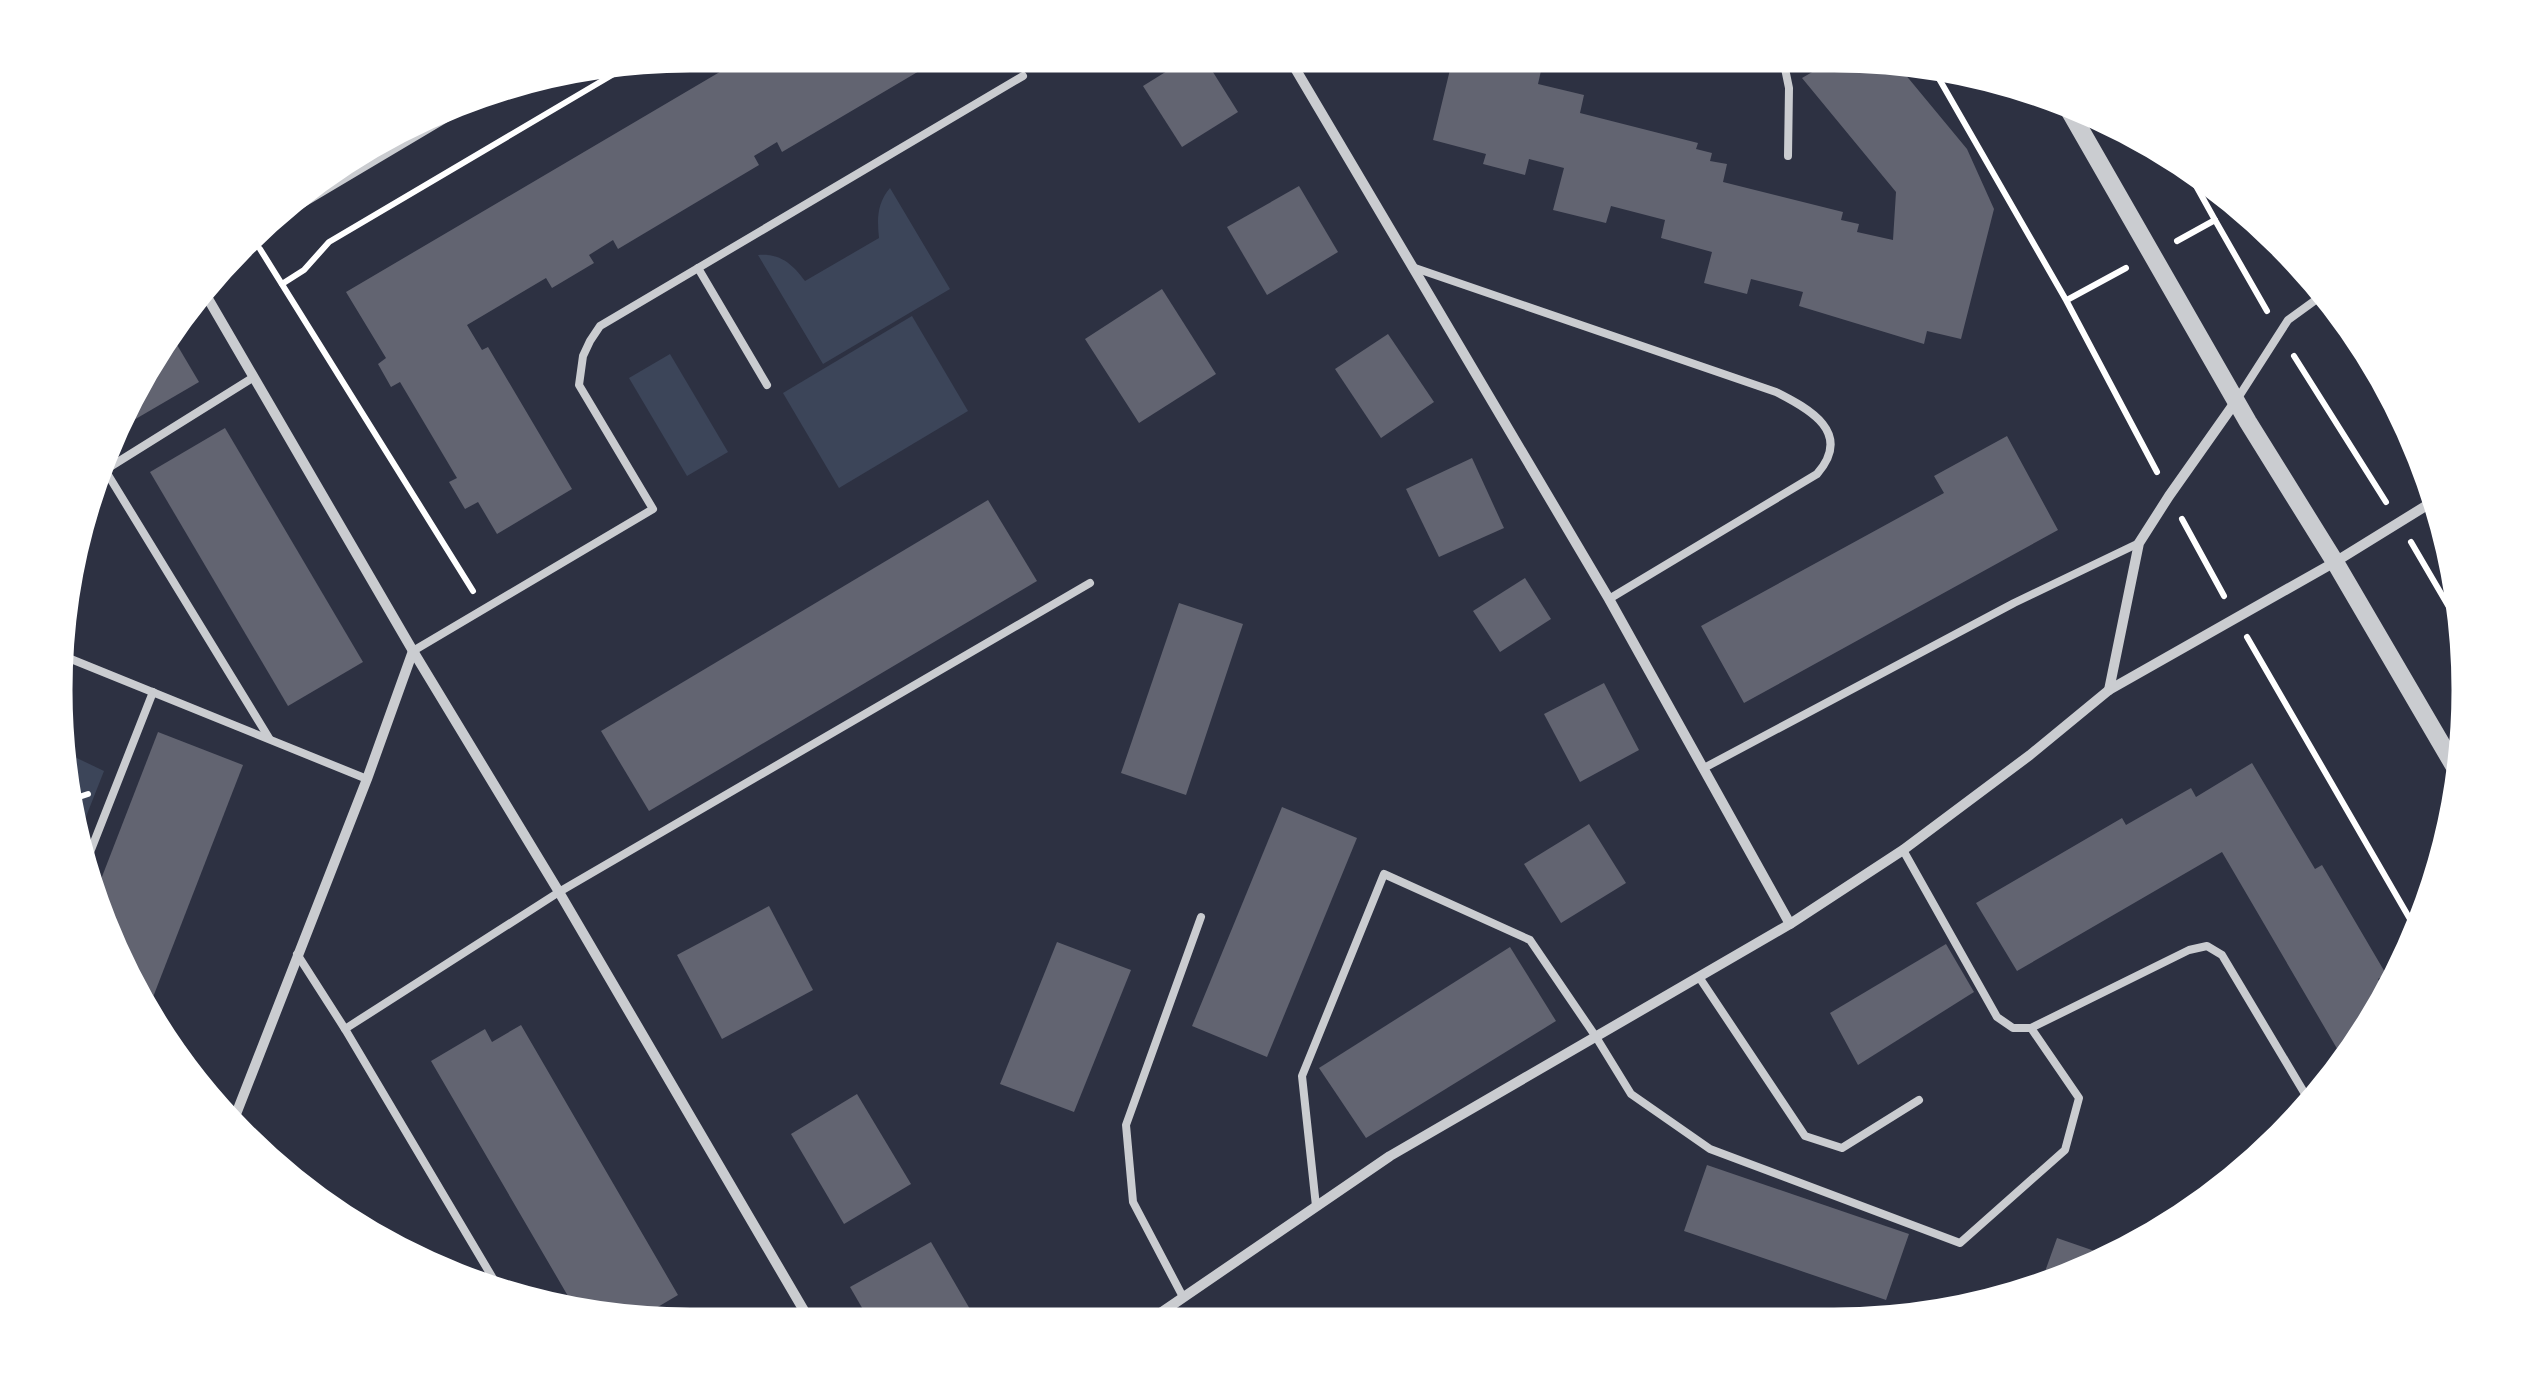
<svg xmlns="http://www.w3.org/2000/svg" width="2524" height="1380" font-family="Raleway,sans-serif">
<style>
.green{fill:#3c4559}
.building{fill:#626471}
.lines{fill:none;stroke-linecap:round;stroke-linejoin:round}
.path{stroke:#fff;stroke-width:6}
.service{stroke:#caccd0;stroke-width:8}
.minor{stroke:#caccd0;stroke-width:10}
.tertiary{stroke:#caccd0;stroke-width:18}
.rim{fill:none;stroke:#fff;stroke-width:5}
</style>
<rect width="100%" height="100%" fill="#2d3142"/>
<g class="green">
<path d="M 890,188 L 950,289 L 823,364 L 758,255 C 781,253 793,265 805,281 L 879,238 C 877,219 877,203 890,188 Z"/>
<polygon points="912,316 968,411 839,488 783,393"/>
<polygon points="670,354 728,452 687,476 629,378"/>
<polygon points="58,749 104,771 78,837"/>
</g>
<g class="building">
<polygon points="752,53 931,53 920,59 926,67 782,152 777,142 754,156 759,165 618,249 613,240 589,255 594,263 552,288 546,278 467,325 482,350 488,347 572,489 497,534 478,502 465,509 449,482 457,478 400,382 391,387 378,364 386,358 346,292"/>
<polygon points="1196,53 1201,53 1238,112 1182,147 1143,86"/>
<polygon points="1454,53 1545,53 1538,84 1584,95 1580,113 1698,143 1696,149 1712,153 1710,161 1727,164 1723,182 1843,212 1841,220 1859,224 1857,232 1893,240 1896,192 1802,78 1843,54 1890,56 1967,149 1994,209 1961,339 1927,331 1924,344 1799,306 1803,292 1751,279 1747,294 1704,283 1712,252 1661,238 1665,220 1611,206 1606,223 1553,210 1564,168 1529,159 1525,175 1483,164 1486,154 1433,140"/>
<polygon points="1299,186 1338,252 1267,295 1227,227"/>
<polygon points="1162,289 1216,374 1139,423 1085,339"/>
<polygon points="167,328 199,382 127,424 123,417 160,336"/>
<polygon points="1388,334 1434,402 1381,438 1335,369"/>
<polygon points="225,428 363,662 288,706 150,472"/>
<polygon points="2007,436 2058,530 1744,703 1701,626 1944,493 1934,476"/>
<polygon points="1472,458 1504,528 1439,557 1406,489"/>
<polygon points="988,500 1037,581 649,811 601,731"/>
<polygon points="1525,578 1551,619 1500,652 1473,611"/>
<polygon points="1179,603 1243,624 1186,795 1121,773"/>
<polygon points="1604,683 1639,750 1580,782 1544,714"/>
<polygon points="158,732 243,765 148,1010 101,934 93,900"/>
<polygon points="2252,763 2315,869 2322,865 2386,974 2378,979 2389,999 2386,1008 2346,1064 2222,852 2017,971 1976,903 2122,818 2126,825 2191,788 2196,797"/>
<polygon points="1282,807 1357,838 1267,1057 1192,1026"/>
<polygon points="1589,824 1626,883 1561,923 1524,864"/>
<polygon points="769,906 813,990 722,1039 677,955"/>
<polygon points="1057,942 1131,970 1074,1112 1000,1084"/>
<polygon points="1946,944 1974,992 1858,1065 1830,1013"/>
<polygon points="1510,947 1556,1021 1366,1138 1319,1068"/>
<polygon points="521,1025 678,1295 651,1311 657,1321 649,1326 579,1315 431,1061 485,1029 492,1042"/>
<polygon points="857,1094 911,1184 844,1224 791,1134"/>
<polygon points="1707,1165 1909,1234 1886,1300 1684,1231"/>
<polygon points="2057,1238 2112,1257 2037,1294"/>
<polygon points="931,1242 978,1323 872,1325 850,1287"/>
</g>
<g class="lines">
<g class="path">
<polyline points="1930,63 2066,300 2157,472"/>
<polyline points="2185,166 2215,220"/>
<polyline points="2177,241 2215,220 2267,311"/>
<polyline points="260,249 473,591"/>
<polyline points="282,284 304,270 329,242 634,62"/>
<polyline points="2067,300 2126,268"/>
<polyline points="2294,356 2386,502"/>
<polyline points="2182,519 2224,596"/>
<polyline points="2411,542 2456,619"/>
<polyline points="2247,637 2414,926"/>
<polyline points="70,800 88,794"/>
</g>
<g class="service">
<polyline points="1782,54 1789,88 1788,156"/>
<polyline points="698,268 767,385"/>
<path d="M 1415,268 L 1776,392 C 1810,409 1853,433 1817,474 L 1609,599"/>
<polyline points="2236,401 2288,320 2328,291"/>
<polyline points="102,465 269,738"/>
<polyline points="105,470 254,377"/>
<polyline points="413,651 653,509 579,385 583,356 590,341 600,326 1023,76"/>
<polyline points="61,655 367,779"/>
<polyline points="1704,768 2014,603 2139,543"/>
<polyline points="1903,850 1997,1017 2013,1028 2031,1028 2189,950 2207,946 2222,955 2314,1109"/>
<polyline points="85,865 153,692"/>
<polyline points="297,954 345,1029 504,1297"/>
<polyline points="1699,977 1805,1136 1842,1148 1919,1100"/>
<polyline points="345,1029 559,892 1090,583"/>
<polyline points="1316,1206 1302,1076 1384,874 1530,940 1596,1037 1631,1094 1710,1149 1960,1243 2065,1150 2079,1098 2031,1028"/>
<polyline points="1183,1297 1133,1202 1126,1125 1201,917"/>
</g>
<g class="minor">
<polyline points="1286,53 1609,599 1790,924"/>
<polyline points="263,226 502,84"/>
<polyline points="203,290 413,651 559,892 813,1326"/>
<polyline points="2109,690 2139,543 2169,496 2236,401"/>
<polyline points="231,1127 367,779 413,651"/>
<polyline points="1143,1325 1390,1156 1790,924 1903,850 2030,755 2109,690 2335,562 2437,499"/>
</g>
<polyline class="tertiary" points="2064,101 2248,422 2335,562 2463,781"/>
</g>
<path d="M0 0H2524V1380H0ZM690 70H1834A620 620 0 0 1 2454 690V690A620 620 0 0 1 1834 1310H690A620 620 0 0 1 70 690V690A620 620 0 0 1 690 70Z" fill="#fff" fill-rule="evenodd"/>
<path class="rim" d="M690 70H1834A620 620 0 0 1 2454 690V690A620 620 0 0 1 1834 1310H690A620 620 0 0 1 70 690V690A620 620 0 0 1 690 70Z"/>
</svg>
